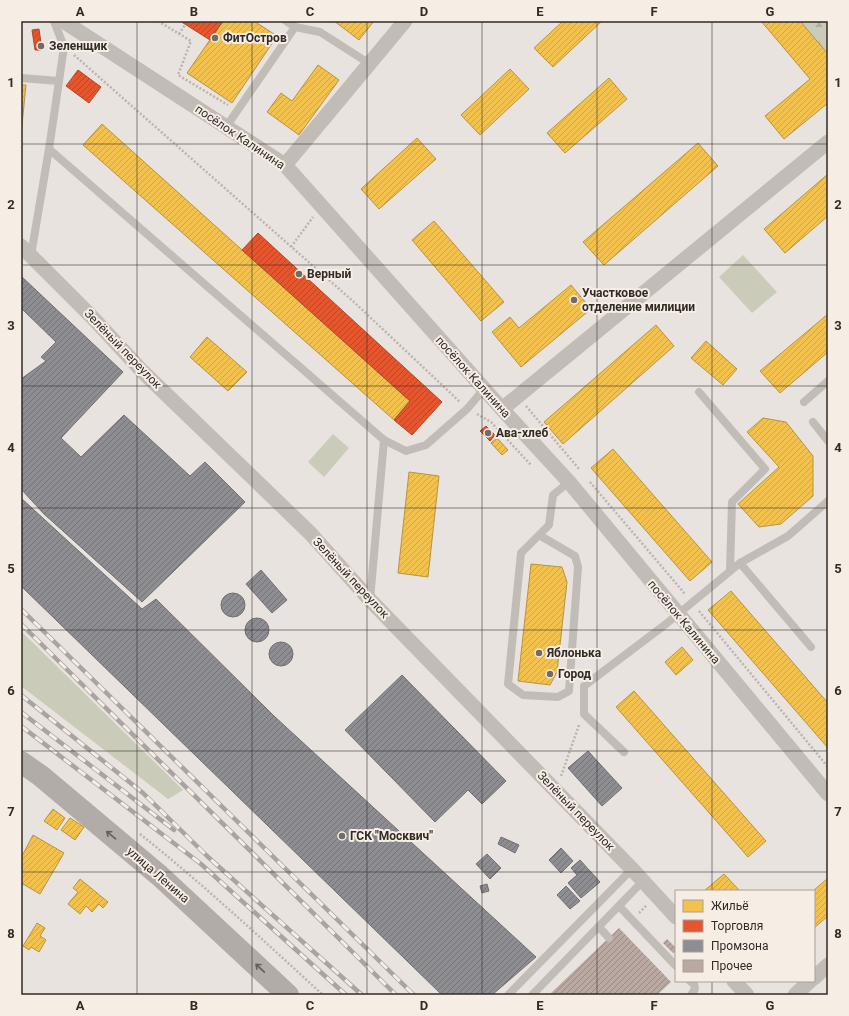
<svg xmlns="http://www.w3.org/2000/svg" width="849" height="1016" font-family="Roboto,sans-serif">
<style>
.green{fill:#caccb9}
.forest{fill:url(#forest-firs)}
.homes{fill:url(#homes-hatch);stroke:#b89442}
.shops{fill:url(#shops-hatch);stroke:#ae4a2c}
.industry{fill:url(#industry-hatch);stroke:#716f72}
.building{fill:url(#building-hatch)}
.lines{fill:none;stroke-linecap:round;stroke-linejoin:round}
.path{stroke:#bbb4b0;stroke-width:2.5;stroke-dasharray:2 2;stroke-linecap:butt}
.lane{stroke:#c2bcb7;stroke-width:8}
.street{stroke:#c2bcb7;stroke-width:15}
.secondary{stroke:#b2aca8;stroke-width:22}
.rail-casing{stroke:#a9a4a1;stroke-width:4.5}
.rail{stroke:#f6eee5;stroke-width:3;stroke-dasharray:9;stroke-linecap:butt}
.oneway{stroke:#655e5a}
.grid{fill:none;stroke:#312a26;stroke-width:1;stroke-opacity:0.55}
.poi-dot{fill:#716b66;stroke:#f6eee5;stroke-width:1.5}
.labels{text-anchor:middle;dominant-baseline:central;stroke-width:4;stroke-linejoin:round;paint-order:stroke}
.poi-label{font-size:12px;font-weight:bold;fill:#312a26;stroke:#f6eee5;text-anchor:start}
.street-label{font-size:12px;fill:#312a26;stroke:#f6eee5}
.neatline{fill:none;stroke:#312a26;stroke-width:1.5}
.grid-label{font-size:13px;text-anchor:middle;font-weight:bold;fill:#312a26}
</style>
<defs>
<pattern id="forest-firs" width="22" height="20" patternUnits="userSpaceOnUse"><rect width="22" height="20" fill="#caccb9"/><path d="M5 1l3.5 6h-7zM16 11l3.5 6h-7z" fill="#aeaf9f"/></pattern>
<pattern id="homes-hatch" width="6" height="6" patternUnits="userSpaceOnUse"><rect width="6" height="6" fill="#f2c14e"/><path d="M-1 1l2-2M0 6l6-6M5 7l2-2" fill="none" stroke="#d0a644"/></pattern>
<pattern id="shops-hatch" width="6" height="6" patternUnits="userSpaceOnUse"><rect width="6" height="6" fill="#e4572e"/><path d="M-1 1l2-2M0 6l6-6M5 7l2-2" fill="none" stroke="#b94827"/></pattern>
<pattern id="industry-hatch" width="6" height="6" patternUnits="userSpaceOnUse"><rect width="6" height="6" fill="#8d8d92"/><path d="M-1 1l2-2M0 6l6-6M5 7l2-2" fill="none" stroke="#747377"/></pattern>
<pattern id="building-hatch" width="6" height="6" patternUnits="userSpaceOnUse"><rect width="6" height="6" fill="#baa8a2"/><path d="M-1 1l2-2M0 6l6-6M5 7l2-2" fill="none" stroke="#988984"/></pattern>
</defs>
<rect width="100%" height="100%" fill="#e8e3de"/>
<g class="green">
<polygon points="743,255 777,292 752,313 719,277"/>
<polygon points="333,434 349,448 324,477 308,462"/>
<polygon points="21,631 183,790 168,799 21,686"/>
</g>
<polygon class="forest" points="800,21 828,21 828,54"/>
<g class="homes">
<polygon points="223,21 254,21 277,36 232,103 187,73"/>
<polygon points="334,21 374,21 359,40"/>
<polygon points="563,21 602,21 553,67 534,48"/>
<polygon points="761,21 800,21 828,54 828,103 784,139 765,116 810,79"/>
<polygon points="318,65 339,80 299,135 267,112 281,93 292,101"/>
<polygon points="510,69 529,89 480,135 461,115"/>
<polygon points="609,78 627,99 565,153 547,133"/>
<polygon points="21,85 26,85 21,135"/>
<polygon points="102,124 410,401 394,420 83,145"/>
<polygon points="417,138 436,159 379,209 361,189"/>
<polygon points="698,143 718,166 604,265 583,242"/>
<polygon points="828,174 828,216 785,253 764,229"/>
<polygon points="434,221 504,302 481,321 412,240"/>
<polygon points="571,285 591,309 521,367 492,332 510,317 519,328"/>
<polygon points="828,314 828,352 780,393 760,371"/>
<polygon points="656,325 674,346 563,444 544,422"/>
<polygon points="207,337 247,372 228,391 190,357"/>
<polygon points="706,341 737,369 723,385 691,358"/>
<polygon points="763,418 786,422 813,456 813,496 781,524 759,527 738,504 779,467 747,432"/>
<polygon points="497,438 508,450 502,455 491,443"/>
<polygon points="613,449 712,562 690,581 591,468"/>
<polygon points="409,472 439,476 428,577 398,573"/>
<polygon points="531,564 562,567 567,582 557,672 550,685 518,681"/>
<polygon points="731,591 828,703 828,748 708,610"/>
<polygon points="101,608 110,617 105,623 96,614"/>
<polygon points="682,647 693,660 676,675 665,662"/>
<polygon points="634,691 766,841 748,857 616,707"/>
<polygon points="53,809 65,818 57,830 44,821"/>
<polygon points="70,818 84,827 75,840 61,830"/>
<polygon points="33,835 64,853 40,894 23,884 21,887 21,858"/>
<polygon points="724,874 740,891 704,891"/>
<polygon points="828,878 828,916 814,928 813,891"/>
<polygon points="80,879 108,902 103,908 99,904 92,912 86,906 80,914 68,904 78,892 73,888"/>
<polygon points="37,923 45,928 40,936 46,940 39,952 31,947 29,950 23,946"/>
</g>
<g class="shops">
<polygon points="180,21 223,21 210,40"/>
<polygon points="39,29 42,50 35,50 32,30"/>
<polygon points="78,70 101,87 89,103 66,86"/>
<polygon points="258,233 442,402 412,435 394,420 410,401 242,250"/>
<polygon points="486,426 495,435 490,441 480,431"/>
</g>
<g class="industry">
<polygon points="21,276 123,372 61,438 81,457 124,415 190,476 205,462 245,502 142,602 44,514 21,489 21,379 46,361 41,357 56,342 21,308"/>
<polygon points="21,498 142,609 156,599 274,716 536,957 492,995 442,995 21,586"/>
<polygon points="261,570 287,600 272,613 246,584"/>
<circle cx="233" cy="605" r="12"/>
<circle cx="257" cy="630" r="12"/>
<circle cx="281" cy="654" r="12"/>
<polygon points="402,675 506,781 482,804 468,790 435,822 345,730"/>
<polygon points="588,751 622,788 602,806 568,768"/>
<polygon points="501,837 519,845 515,853 498,844"/>
<polygon points="561,848 573,861 561,873 549,860"/>
<polygon points="487,854 501,868 490,879 476,864"/>
<polygon points="580,860 600,882 581,898 568,883 577,875 571,868"/>
<polygon points="487,884 489,891 482,893 480,886"/>
<polygon points="566,886 580,901 570,909 557,895"/>
</g>
<g class="building">
<polygon points="619,928 671,982 657,995 549,995"/>
<polygon points="667,939 676,948 676,951 673,953 663,943"/>
</g>
<g class="lines">
<g class="path">
<polyline points="158,21 191,41 178,75 228,105"/>
<polyline points="179,34 185,25"/>
<polyline points="74,55 355,303 460,402"/>
<polyline points="291,247 313,217"/>
<polyline points="526,406 579,469"/>
<polyline points="477,414 491,422 531,465"/>
<polyline points="590,482 685,594"/>
<polyline points="699,611 828,767"/>
<polyline points="561,776 579,725"/>
<path d="M 140,834 C 204,885 263,940 323,995"/>
<polyline points="639,913 647,905"/>
</g>
<g class="lane">
<polyline points="295,27 320,32 370,64"/>
<polyline points="21,78 59,81"/>
<polyline points="226,127 295,27 286,21"/>
<polyline points="49,149 384,440 406,451 426,445 467,409 484,389"/>
<polyline points="31,255 49,149 64,47 54,21"/>
<polyline points="699,392 765,469 732,502 730,571"/>
<polyline points="804,402 828,381"/>
<polyline points="813,422 828,441"/>
<polyline points="539,535 575,556 578,567 569,691 558,697 523,695 508,684 521,553 549,525 553,495 569,482"/>
<polyline points="740,563 788,536 828,501"/>
<polyline points="370,600 384,440"/>
<polyline points="624,752 584,714 584,686 666,624 740,563 811,647"/>
<polyline points="619,906 676,966"/>
<polyline points="599,927 609,938"/>
<polyline points="690,981 694,984 695,989 691,995"/>
<polyline points="508,995 632,869"/>
<polyline points="532,995 643,881"/>
</g>
<g class="street">
<polyline points="63,21 285,165 502,409 569,482 828,794"/>
<polyline points="285,165 405,21"/>
<polyline points="21,246 93,318 142,371 310,533 370,600 632,869 676,917"/>
<polyline points="502,409 828,142"/>
<polyline points="814,978 828,965"/>
<polyline points="734,981 747,995"/>
<polyline points="795,995 810,981"/>
</g>
<polyline class="secondary" points="21,762 41,776 160,876 288,995"/>
<g class="rail-casing">
<g id="rail">
<polyline points="21,609 414,995"/>
<polyline points="21,624 396,995"/>
<polyline points="21,695 143,793 207,856 362,995"/>
<polyline points="21,712 174,830"/>
<polyline points="21,726 201,864 346,995"/>
</g>
</g>
<use href="#rail" class="rail"/>
</g>
<defs><path id="oneway-shaft" d="M-6 0H5M1.5-3L5.5 0L1.5 3" fill="none" stroke-width="1.6" stroke-linecap="round" stroke-linejoin="round"/></defs>
<g class="oneway">
<use href="#oneway-shaft" transform="translate(111 835) rotate(-140)"/>
<use href="#oneway-shaft" transform="translate(260 968) rotate(-137)"/>
</g>
<path class="grid" d="M 137,21 L 137,995M 252,21 L 252,995M 367,21 L 367,995M 482,21 L 482,995M 597,21 L 597,995M 712,21 L 712,891M 21,144 L 828,144M 21,265 L 828,265M 21,386 L 828,386M 21,508 L 828,508M 21,630 L 828,630M 21,751 L 828,751M 21,872 L 828,872M 712,981 L 712,995"/>
<g class="poi-dot">
<circle cx="215" cy="38" r="4"/>
<circle cx="41" cy="46" r="4"/>
<circle cx="299" cy="274" r="4"/>
<circle cx="574" cy="300" r="4"/>
<circle cx="488" cy="433" r="4"/>
<circle cx="539" cy="653" r="4"/>
<circle cx="550" cy="674" r="4"/>
<circle cx="342" cy="836" r="4"/>
</g>
<g class="labels">
<g class="poi-label">
<text x="223" y="38">ФитОстров</text>
<text x="49" y="46">Зеленщик</text>
<text x="307" y="274">Верный</text>
<text x="582" y="293">Участковое<tspan x="582" dy="14">отделение милиции</tspan></text>
<text x="496" y="433">Ава-хлеб</text>
<text x="547" y="653">Яблонька</text>
<text x="558" y="674">Город</text>
<text x="350" y="836">ГСК "Москвич"</text>
</g>
<g class="street-label">
<text transform="translate(240 137) rotate(34)">посёлок Калинина</text>
<text transform="translate(123 349) rotate(46)">Зелёный переулок</text>
<text transform="translate(473 377) rotate(48)">посёлок Калинина</text>
<text transform="translate(351 578) rotate(47)">Зелёный переулок</text>
<text transform="translate(684 622) rotate(50)">посёлок Калинина</text>
<text transform="translate(576 811) rotate(46)">Зелёный переулок</text>
<text transform="translate(158 875) rotate(41)">улица Ленина</text>
</g>
</g>
<rect width="849" height="1016" fill="none" stroke="#f6eee5" stroke-width="44"/>
<rect x="675" y="890" width="140" height="92" fill="#f6eee5" stroke="#a7a099"/>
<rect x="683" y="900" width="20" height="12" fill="#f2c14e" stroke="#a7a099"/>
<text x="711" y="910" font-size="12" fill="#312a26">Жильё</text>
<rect x="683" y="920" width="20" height="12" fill="#e4572e" stroke="#a7a099"/>
<text x="711" y="930" font-size="12" fill="#312a26">Торговля</text>
<rect x="683" y="940" width="20" height="12" fill="#8d8d92" stroke="#a7a099"/>
<text x="711" y="950" font-size="12" fill="#312a26">Промзона</text>
<rect x="683" y="960" width="20" height="12" fill="#baa8a2" stroke="#a7a099"/>
<text x="711" y="970" font-size="12" fill="#312a26">Прочее</text>
<rect x="22" y="22" width="805" height="972" class="neatline"/>
<g class="grid-label">
<text x="80" y="16">A</text>
<text x="194" y="16">B</text>
<text x="310" y="16">C</text>
<text x="424" y="16">D</text>
<text x="540" y="16">E</text>
<text x="654" y="16">F</text>
<text x="770" y="16">G</text>
<text x="11" y="87">1</text>
<text x="838" y="87">1</text>
<text x="11" y="209">2</text>
<text x="838" y="209">2</text>
<text x="11" y="330">3</text>
<text x="838" y="330">3</text>
<text x="11" y="452">4</text>
<text x="838" y="452">4</text>
<text x="11" y="573">5</text>
<text x="838" y="573">5</text>
<text x="11" y="695">6</text>
<text x="838" y="695">6</text>
<text x="11" y="816">7</text>
<text x="838" y="816">7</text>
<text x="11" y="938">8</text>
<text x="838" y="938">8</text>
<text x="80" y="1010">A</text>
<text x="194" y="1010">B</text>
<text x="310" y="1010">C</text>
<text x="424" y="1010">D</text>
<text x="540" y="1010">E</text>
<text x="654" y="1010">F</text>
<text x="770" y="1010">G</text>
</g>
</svg>
